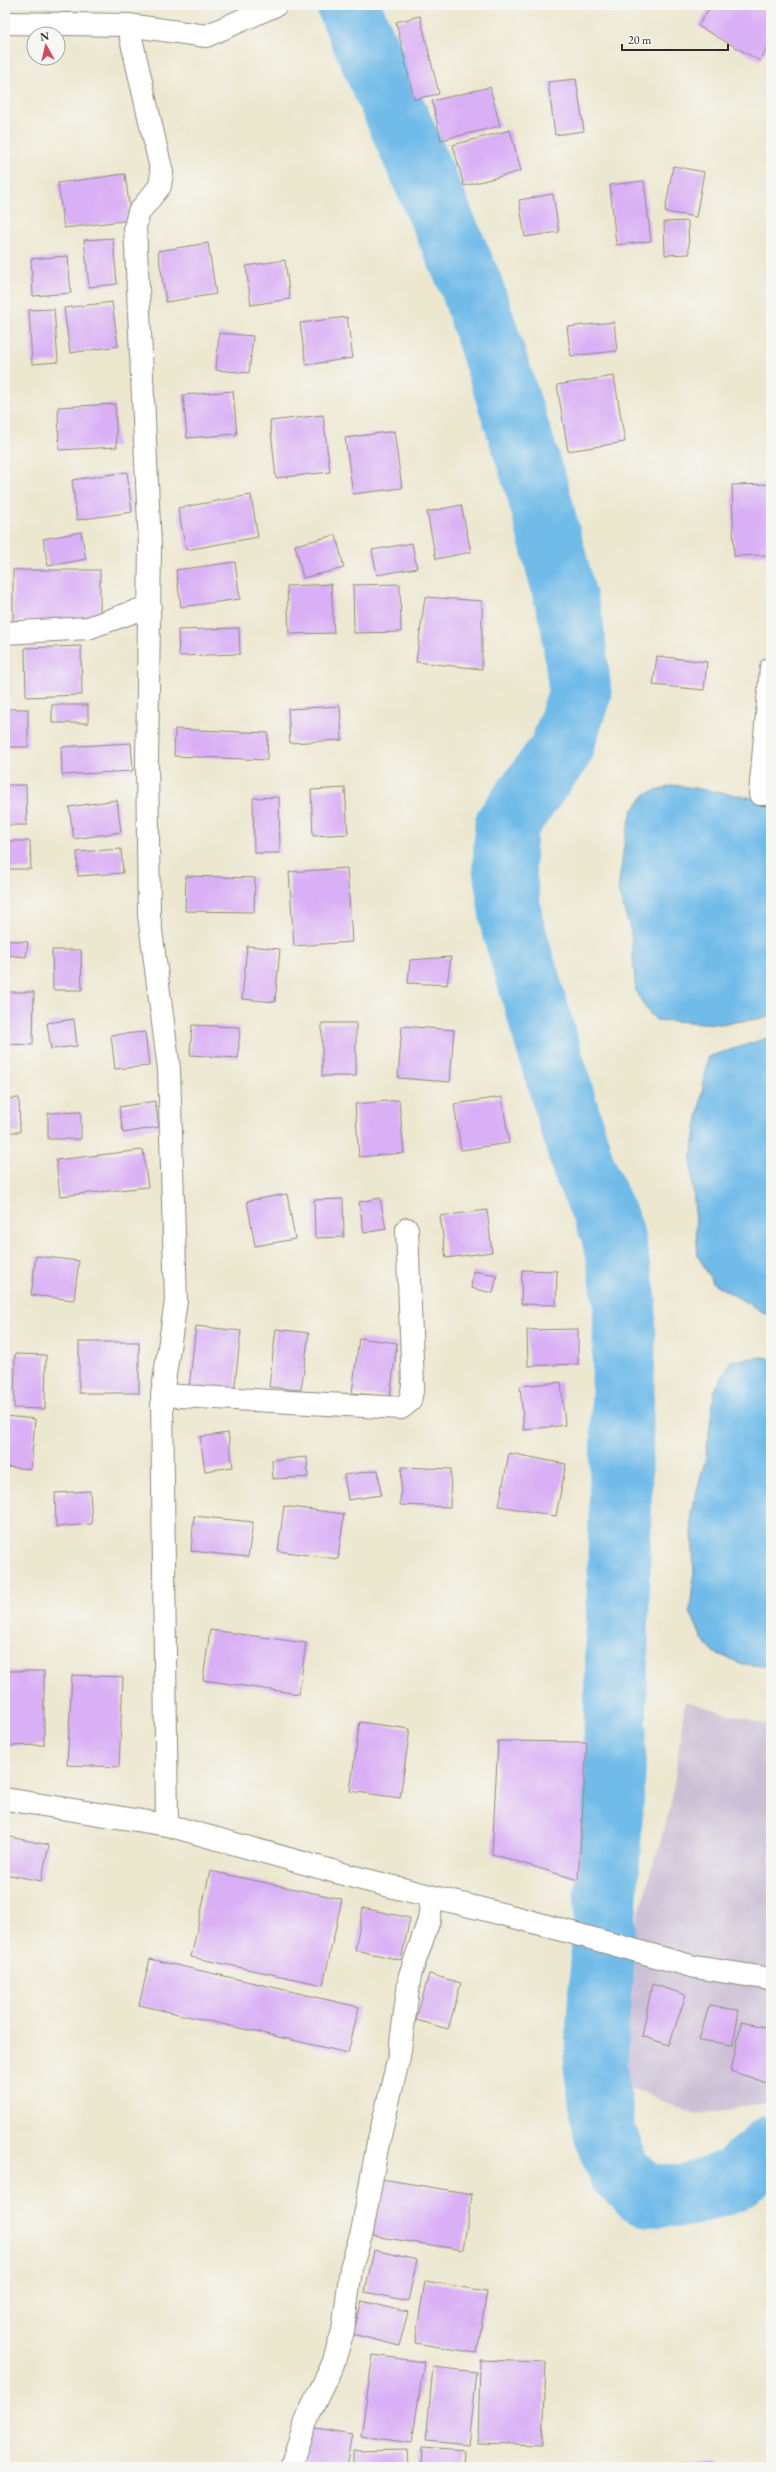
<svg xmlns="http://www.w3.org/2000/svg" width="776" height="2472" font-family="'EB Garamond',serif">
<style>
.industrial{fill:#cbbfd5}
.water{fill:#71bbe9;stroke:#4e738a}
.lines{fill:none;stroke-linecap:round;stroke-linejoin:round}
.river{stroke:#71bbe9;stroke-width:63}
.building{fill:#d9aff5}
.street-casing{stroke:#8c897d;stroke-width:24}
.primary-casing{stroke:#8c897d;stroke-width:24}
.path{stroke:#8c897d;stroke-width:2.5;stroke-dasharray:3 3;stroke-linecap:butt}
.street{stroke:#fff;stroke-width:22}
.primary{stroke:#fff;stroke-width:22}
</style>
<rect width="100%" height="100%" fill="#f6f6f2"/>
<filter id="ink" filterUnits="userSpaceOnUse"><feTurbulence type="fractalNoise" baseFrequency=".025" numOctaves="2"/><feDisplacementMap in="SourceGraphic" scale="8" xChannelSelector="R" yChannelSelector="G"/><feConvolveMatrix kernelMatrix="1 2 1 2 8 2 1 2 1" color-interpolation-filters="sRGB"/></filter>
<filter id="wash" filterUnits="userSpaceOnUse"><feTurbulence type="fractalNoise" baseFrequency=".012" numOctaves="4" result="noise"/><feDisplacementMap in="SourceGraphic" scale="16" xChannelSelector="R" yChannelSelector="G"/><feGaussianBlur stdDeviation="0.9" result="paint"/><feColorMatrix in="noise" values="0 0 0 0 0 0 0 0 0 0 0 0 0 0 0 0 0 1.4 0 .05"/><feComposite in="paint" operator="in"/></filter>
<g filter="url(#wash)">
<rect width="100%" height="100%" fill="#ece7cf"/>
<polygon class="industrial" points="685,1701 771,1726 771,2102 696,2115 607,2077 602,2038 671,1806"/>
<g class="water">
<polygon points="675,785 771,801 771,1017 720,1024 656,1020 648,1011 636,992 631,932 618,891 625,839 632,811 646,794"/>
<polygon points="771,1037 771,1317 713,1283 698,1256 691,1160 708,1057"/>
<polygon points="763,1357 771,1359 771,1667 743,1664 713,1652 702,1639 690,1611 694,1572 691,1512 705,1461 715,1390 731,1361"/>
</g>
<g class="lines">
<polyline class="river" points="348,5 471,285 537,488 572,624 580,692 561,750 506,825 504,868 512,925 584,1168 612,1232 625,1300 614,1774 595,2066 605,2133 619,2172 645,2195 682,2196 734,2180 771,2147"/>
</g>
<g id="blocks">
<g class="building">
<polygon points="711,5 771,5 771,41 760,61 698,26"/>
<polygon points="420,16 439,94 414,99 396,22"/>
<polygon points="576,79 584,131 555,135 548,82"/>
<polygon points="490,87 500,126 441,140 432,101"/>
<polygon points="510,130 521,171 464,186 453,145"/>
<polygon points="673,166 704,172 696,217 665,212"/>
<polygon points="125,174 131,220 64,228 58,183"/>
<polygon points="644,181 651,241 616,245 610,185"/>
<polygon points="553,194 559,232 525,237 519,200"/>
<polygon points="688,221 689,254 665,255 664,222"/>
<polygon points="113,238 117,284 89,287 84,240"/>
<polygon points="208,243 216,294 166,302 158,251"/>
<polygon points="68,256 71,293 33,296 31,259"/>
<polygon points="285,260 290,299 251,305 246,266"/>
<polygon points="112,302 118,346 70,353 64,308"/>
<polygon points="54,309 58,362 32,364 29,310"/>
<rect x="5" y="317" width="3" height="14"/>
<polygon points="347,317 353,358 306,365 300,323"/>
<polygon points="614,322 617,351 571,356 567,327"/>
<polygon points="219,333 253,336 249,373 216,370"/>
<polygon points="614,376 625,442 568,451 557,385"/>
<polygon points="233,391 237,434 187,438 183,395"/>
<polygon points="115,404 117,447 59,450 58,407"/>
<polygon points="323,415 330,472 276,478 270,421"/>
<polygon points="394,431 402,488 353,494 345,438"/>
<polygon points="127,472 132,512 77,520 72,480"/>
<polygon points="771,484 771,555 734,556 732,485"/>
<polygon points="251,495 258,537 186,550 178,508"/>
<polygon points="461,505 471,552 436,559 427,512"/>
<polygon points="81,532 86,559 48,566 43,539"/>
<polygon points="336,535 344,568 303,578 295,545"/>
<polygon points="412,543 417,568 377,575 372,550"/>
<polygon points="235,562 240,599 181,607 176,570"/>
<rect x="13" y="570" width="87" height="51"/>
<polygon points="331,584 334,633 289,634 287,586"/>
<polygon points="400,584 401,632 354,633 353,585"/>
<polygon points="425,597 482,601 482,669 416,662"/>
<polygon points="239,628 240,654 179,656 178,630"/>
<polygon points="5,646 8,646 10,691 5,691"/>
<polygon points="81,646 82,695 26,697 25,648"/>
<polygon points="657,656 707,662 704,690 653,685"/>
<rect x="52" y="705" width="36" height="18"/>
<polygon points="340,706 342,740 290,743 288,709"/>
<rect x="5" y="709" width="23" height="38"/>
<polygon points="175,729 268,733 267,760 174,756"/>
<polygon points="131,743 133,771 62,775 61,747"/>
<polygon points="5,785 26,785 27,825 5,825"/>
<polygon points="345,788 348,834 313,836 311,790"/>
<polygon points="279,797 280,853 254,853 253,798"/>
<polygon points="117,800 121,832 74,839 69,807"/>
<polygon points="5,841 30,841 31,869 5,869"/>
<polygon points="121,849 123,873 78,876 77,852"/>
<polygon points="347,868 352,942 294,946 289,872"/>
<polygon points="186,876 255,878 254,912 185,911"/>
<polygon points="5,940 28,942 26,957 5,955"/>
<polygon points="247,946 280,949 275,1002 242,999"/>
<polygon points="52,950 81,950 82,990 53,990"/>
<polygon points="451,957 447,985 408,983 410,960"/>
<polygon points="5,992 34,992 33,1045 5,1044"/>
<polygon points="74,1019 77,1046 51,1049 47,1023"/>
<rect x="322" y="1023" width="34" height="53"/>
<polygon points="192,1025 240,1027 238,1058 190,1055"/>
<polygon points="402,1026 454,1030 450,1082 398,1078"/>
<polygon points="145,1032 149,1066 115,1069 111,1035"/>
<polygon points="502,1097 509,1143 461,1150 454,1104"/>
<polygon points="19,1098 20,1132 5,1132 5,1099"/>
<polygon points="399,1100 404,1153 359,1157 355,1104"/>
<polygon points="155,1101 159,1127 123,1133 119,1107"/>
<polygon points="81,1112 81,1139 48,1139 48,1113"/>
<polygon points="143,1150 148,1187 60,1196 56,1160"/>
<polygon points="287,1194 295,1239 255,1246 247,1201"/>
<polygon points="380,1198 386,1229 364,1233 359,1202"/>
<polygon points="343,1199 344,1237 315,1238 314,1200"/>
<polygon points="487,1210 492,1252 446,1258 440,1216"/>
<polygon points="36,1256 79,1261 74,1300 31,1295"/>
<polygon points="522,1270 557,1271 556,1305 521,1304"/>
<polygon points="473,1271 497,1275 493,1293 471,1288"/>
<polygon points="196,1326 241,1331 234,1392 189,1387"/>
<polygon points="276,1329 309,1333 301,1390 269,1387"/>
<polygon points="578,1329 578,1364 528,1366 527,1330"/>
<polygon points="359,1338 397,1343 390,1397 352,1393"/>
<rect x="79" y="1342" width="60" height="51"/>
<polygon points="15,1354 46,1355 45,1409 14,1408"/>
<polygon points="561,1382 565,1425 524,1430 520,1386"/>
<polygon points="5,1416 35,1419 31,1469 5,1467"/>
<polygon points="228,1433 233,1467 205,1471 200,1437"/>
<polygon points="509,1453 566,1464 556,1516 499,1506"/>
<polygon points="307,1457 308,1477 273,1479 272,1460"/>
<polygon points="402,1467 451,1469 450,1507 400,1505"/>
<polygon points="378,1470 381,1495 348,1500 344,1475"/>
<polygon points="90,1491 92,1524 56,1527 55,1493"/>
<polygon points="284,1506 344,1514 338,1559 278,1551"/>
<polygon points="194,1516 253,1522 248,1557 191,1551"/>
<polygon points="210,1630 306,1643 299,1694 203,1680"/>
<polygon points="7,1671 44,1671 44,1745 7,1746"/>
<polygon points="72,1675 123,1677 119,1767 67,1765"/>
<polygon points="360,1722 410,1729 400,1798 350,1791"/>
<polygon points="498,1741 587,1742 578,1880 492,1854"/>
<polygon points="5,1836 49,1845 41,1881 5,1874"/>
<polygon points="210,1871 342,1899 323,1985 191,1957"/>
<polygon points="363,1908 410,1918 401,1960 355,1950"/>
<polygon points="150,1959 359,2007 348,2053 139,2005"/>
<polygon points="429,1974 461,1983 448,2029 416,2020"/>
<polygon points="652,1984 686,1995 669,2045 642,2036"/>
<polygon points="709,2006 739,2010 733,2045 699,2040"/>
<polygon points="741,2022 771,2028 767,2083 731,2071"/>
<polygon points="382,2179 472,2194 463,2250 373,2236"/>
<polygon points="374,2250 417,2260 408,2301 365,2292"/>
<polygon points="425,2281 487,2291 477,2353 415,2343"/>
<polygon points="771,2291 771,2332 770,2332 767,2292"/>
<polygon points="362,2301 408,2312 399,2346 353,2334"/>
<polygon points="373,2355 424,2362 412,2443 361,2436"/>
<polygon points="480,2360 546,2362 543,2445 478,2443"/>
<polygon points="433,2367 476,2372 468,2445 426,2441"/>
<polygon points="306,2427 352,2435 346,2467 299,2467"/>
<polygon points="422,2448 464,2451 463,2467 421,2467"/>
<polygon points="407,2450 408,2467 353,2467 353,2451"/>
<polygon points="714,2461 715,2467 652,2467 652,2466"/>
</g>
</g>
</g>
<g filter="url(#ink)">
<use href="#blocks" fill-opacity="0" stroke="#8c897d" stroke-width="1"/>
<g class="lines">
<g class="street-casing">
<g id="street">
<polyline points="5,23 128,25 206,36 276,5"/>
<polyline points="128,25 162,173 160,186 139,212 135,227 150,546 147,761 149,915 169,1069 176,1301 162,1395 167,1825"/>
<polyline points="5,633 88,628 150,606"/>
<polyline points="771,668 760,794 771,794"/>
<polyline points="162,1395 401,1408 410,1401 413,1386 407,1229"/>
<polyline points="291,2467 308,2416 333,2364 343,2331 351,2268 362,2232 377,2148 399,2057 410,1975 429,1920 432,1897"/>
</g>
</g>
<g class="primary-casing">
<polyline id="primary" points="5,1799 167,1825 354,1877 522,1919 695,1967 771,1979"/>
</g>
<polyline class="path" points="769,356 771,357"/>
<use href="#street" class="street"/>
<use href="#primary" class="primary"/>
</g>
</g>
<rect width="776" height="2472" fill="none" stroke="#f6f6f2" stroke-width="20"/>
<g transform="translate(46 46) rotate(352)"><circle r="19" fill="#f6f6f2" stroke="#a5a5a2"/>
<path d="M0-3L7 15L0 10L-7 15Z" fill="#d1495b"/>
<text y="-6" font-size="11" font-weight="bold" text-anchor="middle" fill="#2b2b2b">N</text>
</g>
<path d="M622 44v6h106v-6" fill="none" stroke="#2b2b2b" stroke-width="2"/>
<text x="628" y="44" font-size="12" fill="#2b2b2b" stroke="#f6f6f2" stroke-width="3" paint-order="stroke">20 m</text>
</svg>
